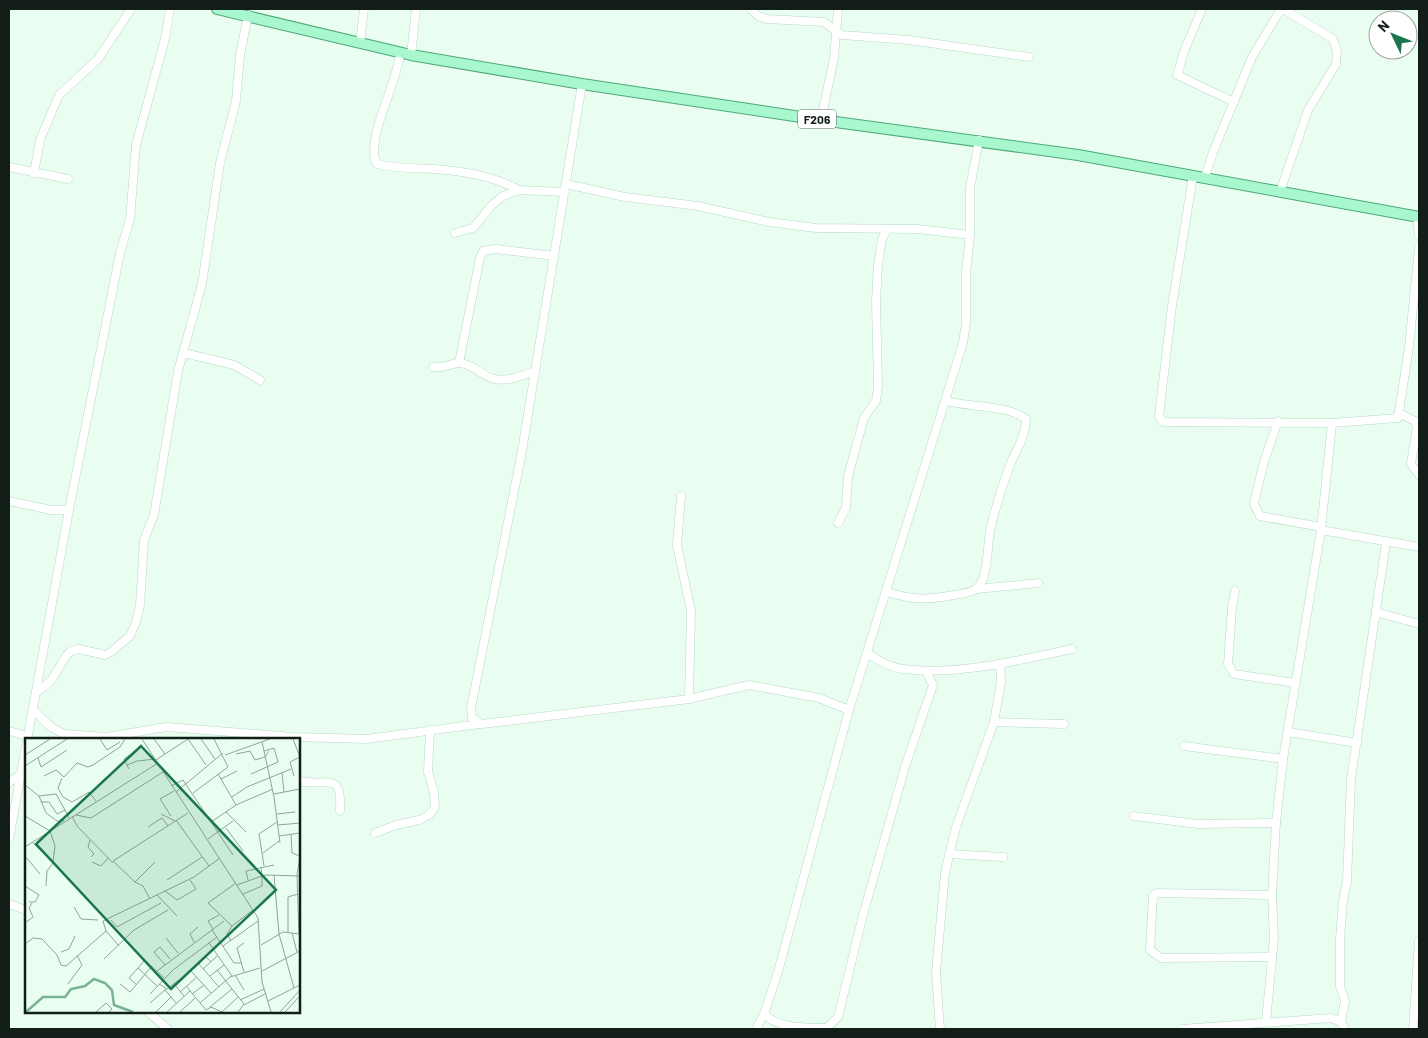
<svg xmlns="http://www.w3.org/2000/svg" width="1428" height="1038" font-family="Barlow,sans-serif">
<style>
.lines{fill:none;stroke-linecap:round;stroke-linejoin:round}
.minor-casing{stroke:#b7d9c4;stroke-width:9}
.major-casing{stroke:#4fa87a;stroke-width:12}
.minor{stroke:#fff;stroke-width:8}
.major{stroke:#a9f7cf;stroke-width:10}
.labels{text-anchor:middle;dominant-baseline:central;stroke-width:5;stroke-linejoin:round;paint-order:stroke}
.shield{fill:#fff;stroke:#59625d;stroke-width:1}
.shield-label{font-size:12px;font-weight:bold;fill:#121e17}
.inset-river{fill:none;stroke:#79b492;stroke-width:2.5}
.inset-road{fill:none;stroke:#93a49a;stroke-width:1}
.view{fill:#1a774d;fill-opacity:0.15;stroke:#1a774d;stroke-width:2.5}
.inset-edge{fill:none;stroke:#121e17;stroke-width:2.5}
</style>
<rect width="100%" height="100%" fill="#e9fef1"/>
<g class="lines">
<g class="minor-casing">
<g id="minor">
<polyline points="751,9 758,16 767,19 824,22 842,35 909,40 1029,57"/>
<polyline points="1202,9 1185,49 1177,75 1234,102"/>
<polyline points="360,43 364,9"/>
<path d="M 400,53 C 398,83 364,140 377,164 C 397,169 414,168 434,169 C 463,171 494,176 519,190"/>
<polyline points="411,55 416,9"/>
<polyline points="582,84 522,451 471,708 472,718 482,724 689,699"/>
<polyline points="821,120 834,58 838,9"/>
<polyline points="9,167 68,179"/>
<polyline points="34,173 40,140 59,95 98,59 131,9"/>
<polyline points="1193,176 1172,306 1159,416 1163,422 1332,423 1398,418 1409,347 1419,247"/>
<polyline points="1205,177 1212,155 1252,57 1281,9"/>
<polyline points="566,184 625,197 698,206 769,222 816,228 918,229 970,235"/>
<polyline points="1280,192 1308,110 1336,64 1337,51 1333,39 1283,9"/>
<polyline points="1417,217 1419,235"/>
<polyline points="455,233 473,228 492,205 503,196 519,190 565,192"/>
<polyline points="184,353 234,365 260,380"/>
<polyline points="459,363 480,258 483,251 496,249 554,256"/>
<path d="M 433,367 C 443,369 451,363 460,363 C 472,364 481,374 491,378 C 503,383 522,376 533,372"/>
<polyline points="1399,413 1415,421 1417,427 1411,464 1419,475"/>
<polyline points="1278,421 1263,465 1254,504 1260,516 1321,527"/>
<polyline points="681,496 677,545 691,611 689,699 749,685 819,698 849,710"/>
<polyline points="9,501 51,510 69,510"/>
<polyline points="838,523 846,508 848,476 864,418 876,401 878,386 876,301 878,265 882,239 887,229"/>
<polyline points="1321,530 1419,547"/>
<polyline points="977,589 1038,583"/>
<polyline points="1235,591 1232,608 1228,664 1234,674 1295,683"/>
<path d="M 887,592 C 913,600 927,600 954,595 C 961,594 970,593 976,589 C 989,579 987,546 990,531 C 995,509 1002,486 1010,465 C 1016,450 1026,436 1026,419 C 1009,405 968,407 946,401"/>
<polyline points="1376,612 1419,624"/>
<path d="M 868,654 C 879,660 890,668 903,669 C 957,676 1020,660 1072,649"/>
<polyline points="37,692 51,681 66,656 71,651 79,649 105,655 111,652 130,636 136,622 140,605 144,540 154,515 178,371 202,284 220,163 236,101 240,55 248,15"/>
<polyline points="33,710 51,727 64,734 107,737 166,727 294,737 367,739 479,724"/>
<polyline points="994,722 1064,724"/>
<polyline points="9,731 27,736"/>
<polyline points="1288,732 1357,743"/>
<polyline points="1184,746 1283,759"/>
<path d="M 299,781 C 328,787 342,770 340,811"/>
<polyline points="9,783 19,775"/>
<polyline points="1134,816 1198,824 1276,823"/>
<polyline points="375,833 396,825 419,820 429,815 435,807 434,792 428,772 430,730"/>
<polyline points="9,839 69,510 120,253 130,219 136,145 165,39 170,9"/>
<polyline points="949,854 1003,857"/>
<polyline points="1272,895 1157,893 1153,896 1150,950 1161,958 1272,957"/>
<polyline points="9,904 26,910"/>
<polyline points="148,1012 168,1029"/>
<path d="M 764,1014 C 781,1030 804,1027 827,1028 L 838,1017 L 863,915 L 905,767 L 933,685 L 926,671"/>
<polyline points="1266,1022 1274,938 1272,895 1276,823 1283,759 1321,530 1332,423"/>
<polyline points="756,1029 764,1014 778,972 849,710 963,343 966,322 966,273 970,235 970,188 979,140"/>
<polyline points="940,1029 936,972 945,873 956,827 994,722 1001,682 1000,664"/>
<polyline points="1182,1029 1331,1018 1341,1022"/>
<polyline points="1345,1029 1341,1022 1345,1001 1340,986 1340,938 1343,901 1347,881 1351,779 1386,543"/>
<polyline points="1413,1029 1419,941"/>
</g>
</g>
<g class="major-casing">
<polyline id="major" points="217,9 411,55 582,84 821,120 1078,155 1419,217"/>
</g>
<use href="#minor" class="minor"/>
<use href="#major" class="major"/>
</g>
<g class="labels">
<rect class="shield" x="798" y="109.5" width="38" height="19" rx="4"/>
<g class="shield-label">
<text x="817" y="119">F206</text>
</g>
</g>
<g transform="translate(25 738)">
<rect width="275" height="275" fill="#e9fef1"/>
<path class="inset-river" d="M 1,274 L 18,259 L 40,259 L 46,251 L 60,248 L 69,241 L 80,245 L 87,252 L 89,267 L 108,274"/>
<path class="inset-road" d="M 75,1 L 82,12 L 95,4M 117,1 L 233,180 L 237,244 L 246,274M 129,1 L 140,16M 163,1 L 181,27M 176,1 L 190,21M 268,1 L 275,19M 237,4 L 249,59 L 255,105M 211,16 L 225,13 L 230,22 L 240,19 L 244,13M 0,17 L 25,1M 200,17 L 245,1M 13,20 L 16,29 L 42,12M 131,22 L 163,1M 102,27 L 112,23 L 130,21M 0,28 L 42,1M 104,31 L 99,21 L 110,13M 257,35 L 259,54M 193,36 L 211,67M 226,36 L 253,24 L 249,10 L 239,13M 19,38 L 31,32 L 39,39 L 52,25 L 63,29 L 68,27 L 95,9 L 100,1M 269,38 L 265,24 L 275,19M 37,40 L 33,50 L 38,59 L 47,64 L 64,54 L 71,63M 196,41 L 212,33M 0,47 L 14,58 L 21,75 L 32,83 L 39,83M 146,48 L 158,42 L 208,117M 151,54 L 198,15M 168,55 L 203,29 L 189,1M 249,56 L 275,51M 14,58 L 31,56 L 40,72M 207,59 L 222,49 L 266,31M 16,64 L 24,64 L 32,76 L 40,72 L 44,80M 201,74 L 221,94M 136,76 L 150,83M 252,76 L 270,74M 51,77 L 66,80 L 138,34M 0,78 L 25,93 L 30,108 L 28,124M 47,78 L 52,88 L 88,125M 146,78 L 135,61 L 149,53M 151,82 L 184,128M 186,84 L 211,67 L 248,51M 253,87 L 275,85M 123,89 L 137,80 L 143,88M 201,90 L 218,113M 266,96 L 267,115 L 275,118M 254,98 L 275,95M 183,101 L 208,83M 65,102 L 63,109 L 69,116 L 66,119M 7,104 L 28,125 L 22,133 L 21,148M 0,109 L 133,25M 238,115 L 254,103M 0,118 L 15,136M 67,124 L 76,128 L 83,120M 239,128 L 234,96 L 252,84M 249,137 L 254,196 L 269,250M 142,142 L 177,119M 223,142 L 221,133 L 249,127M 110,144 L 88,123 L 163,75M 212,147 L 237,138 L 236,129M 0,148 L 14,157 L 10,164 L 4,164M 140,153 L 152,162 L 171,151 L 165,142M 218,156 L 237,148 L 237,138 L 241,137 L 275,138M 132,157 L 152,178M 125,161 L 118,148 L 110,144 L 130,124M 49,169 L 56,181 L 73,182M 86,182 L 92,189 L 136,165M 0,185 L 8,179 L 4,170 L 7,165M 207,188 L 183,165 L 211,145M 188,191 L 183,183 L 194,177M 187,192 L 209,225 L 217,225M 81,193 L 94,208M 263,194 L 263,159 L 273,156M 267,195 L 272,214M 274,196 L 272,137 L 275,119M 141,200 L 153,215M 206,203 L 202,196 L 207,188 L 228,172M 169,204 L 165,196 L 173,189M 184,205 L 207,238M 0,206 L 8,200 L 17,201 L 32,217 L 36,227 L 41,228 L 81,193 L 78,183 L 169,139 L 195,120M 236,207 L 258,194 L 274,196M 198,208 L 233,183M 36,214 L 44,211 L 50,198M 79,221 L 109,192 L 143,172M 173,225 L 181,219 L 186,224M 140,227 L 129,214 L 135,209 L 145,221M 113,230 L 132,248M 178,231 L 192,218M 192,232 L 219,266 L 213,274M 132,233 L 199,183M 166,233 L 173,225 L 194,249M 237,233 L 275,213M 219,234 L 212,210 L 219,205M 210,237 L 219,252M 185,238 L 199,227M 43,246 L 57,227 L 52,217M 95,246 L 105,254 L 127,228M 134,246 L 142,251 L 166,233 L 186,255M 149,246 L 159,258M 112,247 L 104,240 L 120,222 L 139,240M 161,248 L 181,272 L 186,269 L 197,274M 140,252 L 151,265M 155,254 L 172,239M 125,256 L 148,232 L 192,199M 167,256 L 179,247M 215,262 L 239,251M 243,263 L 275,247M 125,265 L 141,251M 175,265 L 205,239 L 235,230M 219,267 L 240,256M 185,269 L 207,251M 71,274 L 81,265 L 87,271 L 84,274M 131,274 L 146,259M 142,274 L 165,253M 155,274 L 170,260M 197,274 L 213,259M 255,274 L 275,252M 260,274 L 275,258"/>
<path class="view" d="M 116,8 L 251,152 L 146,251 L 11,106 Z"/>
<rect width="275" height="275" class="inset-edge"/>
</g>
<rect width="1428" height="1038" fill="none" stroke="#121e17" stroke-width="20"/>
<g transform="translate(1393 35) rotate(313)"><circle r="24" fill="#ffffff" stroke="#a0a5a2"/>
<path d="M0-4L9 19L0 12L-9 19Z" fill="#1a774d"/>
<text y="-8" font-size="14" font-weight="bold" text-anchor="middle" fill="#121e17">N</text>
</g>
</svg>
